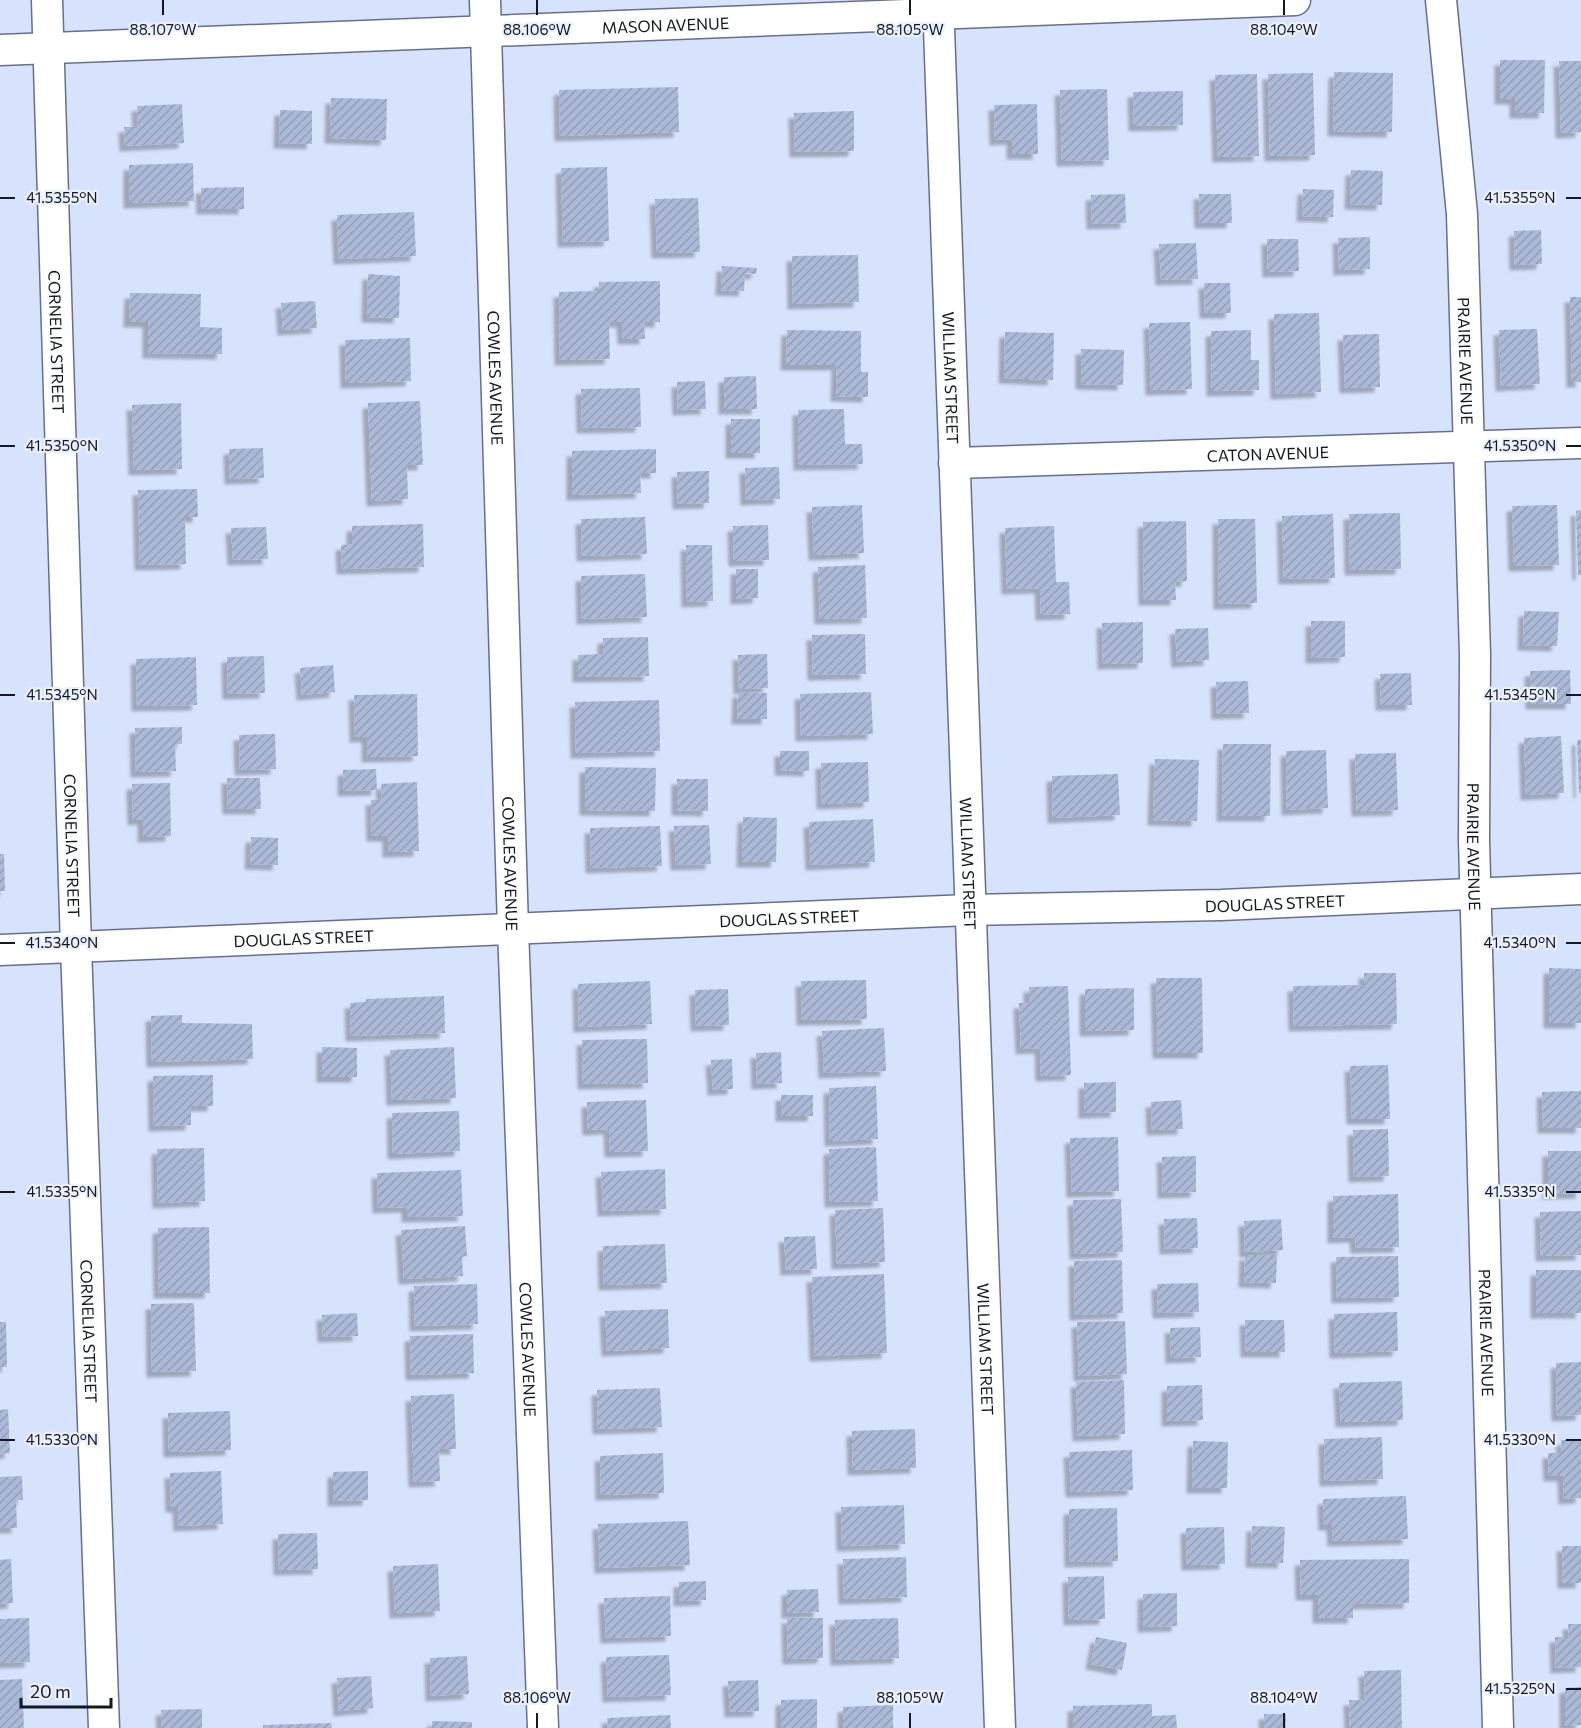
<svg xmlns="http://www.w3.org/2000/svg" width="1581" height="1728" font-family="Commissioner,sans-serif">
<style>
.building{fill:url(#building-hatch);filter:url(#shadow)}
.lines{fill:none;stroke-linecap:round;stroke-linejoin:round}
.street-casing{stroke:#64708c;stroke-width:33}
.street{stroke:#fff;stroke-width:30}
.ticks{fill:none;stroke:#131823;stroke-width:2}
.labels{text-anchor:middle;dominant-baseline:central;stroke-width:4.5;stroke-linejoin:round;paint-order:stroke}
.street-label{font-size:16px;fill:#131823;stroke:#eaf0fd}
.ticks-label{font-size:15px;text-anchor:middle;fill:#131823;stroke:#eaf0fd;stroke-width:4.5;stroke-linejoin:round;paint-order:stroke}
</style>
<defs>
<pattern id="building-hatch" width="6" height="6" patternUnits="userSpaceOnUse" patternTransform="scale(1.5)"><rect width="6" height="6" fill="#abb9d7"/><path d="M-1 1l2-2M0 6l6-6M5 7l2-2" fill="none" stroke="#929eb8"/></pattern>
<filter id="shadow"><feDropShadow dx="-5.5" dy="5.5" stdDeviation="1.5" flood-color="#0004"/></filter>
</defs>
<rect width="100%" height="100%" fill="#d7e2fc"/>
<g class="building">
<polygon points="1500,60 1545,60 1544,113 1515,113 1515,99 1500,99"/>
<polygon points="1559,61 1581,61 1581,132 1561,133"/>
<polygon points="1334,72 1393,73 1392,132 1333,131"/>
<polygon points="1313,73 1315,155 1270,156 1268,74"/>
<polygon points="1257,74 1259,156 1218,157 1215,75"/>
<polygon points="678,87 679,132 560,136 559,90"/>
<polygon points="1107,89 1109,160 1062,161 1060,90"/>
<polygon points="1183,91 1183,125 1134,126 1133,92"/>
<polygon points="331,98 387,99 386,140 330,138"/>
<polygon points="182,104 184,143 125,146 124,127 138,127 137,106"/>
<polygon points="1037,104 1038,154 1012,154 1012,139 995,140 994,105"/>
<polygon points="280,110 312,111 312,144 279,143"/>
<polygon points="854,111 854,151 795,152 794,113"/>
<polygon points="193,163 194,201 129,203 129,165"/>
<polygon points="607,167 609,241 563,242 561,168"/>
<polygon points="1351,170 1383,171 1382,205 1350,204"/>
<polygon points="244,187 244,209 202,209 201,188"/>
<polygon points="1303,189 1334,190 1333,217 1302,216"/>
<polygon points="1125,194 1126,223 1092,224 1091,195"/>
<polygon points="1199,194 1231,194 1232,223 1200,223"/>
<polygon points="698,198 700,252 657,253 655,199"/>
<polygon points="414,212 416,256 339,259 337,215"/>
<polygon points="1541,230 1542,264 1515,265 1514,231"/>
<polygon points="1370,237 1370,269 1339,270 1338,238"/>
<polygon points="1267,239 1298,239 1299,271 1268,272"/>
<polygon points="1196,243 1198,279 1161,280 1159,244"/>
<polygon points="858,255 859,302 793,304 792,256"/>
<polygon points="722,266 757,268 756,274 745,273 744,291 721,290"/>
<polygon points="368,274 400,276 399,318 367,317"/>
<polygon points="660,281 660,322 644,322 645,339 623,339 622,322 609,322 610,359 560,360 559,292 599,291 599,282"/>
<polygon points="1204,283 1230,283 1231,313 1205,313"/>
<polygon points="130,293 201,294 200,327 222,328 222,354 148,353 148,322 129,322"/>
<polygon points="1570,297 1581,297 1581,382 1572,382"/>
<polygon points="315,301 317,328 283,330 281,303"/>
<polygon points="1319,313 1321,392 1276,394 1274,314"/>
<polygon points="1190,322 1192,389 1151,390 1149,323"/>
<polygon points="1537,329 1540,384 1501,386 1499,330"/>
<polygon points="787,330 861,331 861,372 868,372 868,397 836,396 837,365 786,365"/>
<polygon points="1251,330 1251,360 1259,360 1259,390 1212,391 1211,331"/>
<polygon points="1005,332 1054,333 1053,380 1004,378"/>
<polygon points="1379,334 1380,387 1345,388 1343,335"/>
<polygon points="410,338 411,381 346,383 345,340"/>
<polygon points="1081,349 1124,350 1123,385 1081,384"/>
<polygon points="756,376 757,409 724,409 724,377"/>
<polygon points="705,381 706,409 678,410 677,382"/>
<polygon points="640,388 641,427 582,428 581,389"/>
<polygon points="420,401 423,465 407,465 408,499 372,501 368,403"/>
<polygon points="181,403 182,469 134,470 132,405"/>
<polygon points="844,409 845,444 862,444 863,464 799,465 798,410"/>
<rect x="731" y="419" width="29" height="34"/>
<polygon points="263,448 264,478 230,479 229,449"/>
<polygon points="656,449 656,473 640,473 641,493 572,495 572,451"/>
<polygon points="779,467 780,499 746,500 745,468"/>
<polygon points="709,471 709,503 678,504 677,472"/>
<polygon points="197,489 198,517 185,517 186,564 140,565 138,490"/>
<polygon points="862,505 864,553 814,555 812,507"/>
<polygon points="1557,505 1559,565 1514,566 1512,506"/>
<polygon points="1581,510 1581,575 1578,575 1576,511"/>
<polygon points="1400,513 1401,569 1350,570 1349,514"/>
<polygon points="1333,514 1335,578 1284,579 1282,516"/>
<polygon points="645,517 647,554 582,556 581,519"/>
<polygon points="1218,519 1255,519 1257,603 1219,604"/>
<polygon points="1186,521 1187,581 1175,582 1176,600 1144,600 1143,522"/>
<polygon points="423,524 424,567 342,569 341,545 352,544 352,526"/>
<polygon points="768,525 769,560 734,561 733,526"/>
<polygon points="1054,526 1056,582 1069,582 1070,614 1041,615 1040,588 1007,589 1005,528"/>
<polygon points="266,527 268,559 233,560 231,528"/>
<polygon points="686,545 712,545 713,601 687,602"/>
<polygon points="865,565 867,618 820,619 818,567"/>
<polygon points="736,569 758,569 758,598 736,599"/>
<polygon points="645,574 647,617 582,619 581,576"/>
<polygon points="1524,611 1559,612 1557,646 1523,645"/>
<polygon points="1311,621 1345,621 1345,657 1311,658"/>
<polygon points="1143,622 1143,663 1103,664 1102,623"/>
<polygon points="1208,628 1209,660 1177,662 1175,629"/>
<polygon points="865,634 866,674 813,675 812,635"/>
<polygon points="648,637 649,676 578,677 578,655 603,654 603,638"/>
<polygon points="767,654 768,688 739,689 738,655"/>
<polygon points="264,656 265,693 228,694 227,657"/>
<polygon points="196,657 197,705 137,706 136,659"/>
<polygon points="333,665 335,692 302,695 300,668"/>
<polygon points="1570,670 1571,704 1531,704 1530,671"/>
<polygon points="1411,673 1412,705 1381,705 1380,674"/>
<polygon points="1248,681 1249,713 1217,714 1216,682"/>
<polygon points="738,692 767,693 767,719 737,719"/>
<polygon points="871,692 873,734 801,736 800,694"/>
<polygon points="417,694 418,756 367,757 367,737 355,737 354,695"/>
<polygon points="659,700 660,751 576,753 575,702"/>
<polygon points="182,727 182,744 175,744 176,771 136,772 135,728"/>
<polygon points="275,734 276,769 240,770 239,735"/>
<polygon points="1561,736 1564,793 1526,795 1524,738"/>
<polygon points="1577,740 1581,740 1581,793 1579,793"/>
<polygon points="1223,744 1271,744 1270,816 1222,816"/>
<polygon points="1326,750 1328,808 1287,810 1286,751"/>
<polygon points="780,751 809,751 809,771 780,770"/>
<polygon points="1396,753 1398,810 1357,811 1355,754"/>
<polygon points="1155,759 1199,760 1197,821 1153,820"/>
<polygon points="868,762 869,802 822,804 821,763"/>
<polygon points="585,767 656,768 655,811 585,810"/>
<polygon points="376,769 377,790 343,791 343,770"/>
<polygon points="1118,774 1120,815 1053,818 1052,776"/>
<polygon points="227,778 260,778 261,809 228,809"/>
<polygon points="677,779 708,779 708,811 677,810"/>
<polygon points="417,782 419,851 388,852 388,836 372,836 371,800 382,799 381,784"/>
<polygon points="170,783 171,836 143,837 143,819 133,820 132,784"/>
<polygon points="743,817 777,818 776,862 742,862"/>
<polygon points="873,819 875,862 811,865 809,822"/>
<polygon points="709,825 711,864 676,865 674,826"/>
<polygon points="660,826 662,866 591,868 590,828"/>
<polygon points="251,837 278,838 278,865 250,864"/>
<polygon points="0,854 4,854 5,891 0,891"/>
<polygon points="1549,968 1581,969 1581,1023 1549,1023"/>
<polygon points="1364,973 1396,973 1397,1024 1294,1026 1293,986 1364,985"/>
<polygon points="1156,978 1202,978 1203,1053 1158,1053"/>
<polygon points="866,980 867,1019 802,1020 801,981"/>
<polygon points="650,981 652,1024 579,1027 578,984"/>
<polygon points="1068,986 1071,1075 1041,1076 1040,1048 1021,1049 1019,1003 1029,1003 1029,987"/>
<polygon points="1134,988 1134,1030 1085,1031 1085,989"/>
<polygon points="728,989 729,1025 696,1026 695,990"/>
<polygon points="444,996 445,1033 351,1036 350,1003 366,1002 366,999"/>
<polygon points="182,1015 182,1023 252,1024 253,1059 152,1062 151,1016"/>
<polygon points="884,1028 886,1071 824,1073 822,1031"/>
<polygon points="647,1039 648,1083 583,1084 582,1040"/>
<polygon points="322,1047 357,1048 357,1077 322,1077"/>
<polygon points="454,1047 456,1098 392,1100 390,1050"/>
<polygon points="781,1052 782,1083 757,1084 756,1053"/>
<polygon points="732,1059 733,1089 713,1090 711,1060"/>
<polygon points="1388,1065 1390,1119 1352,1119 1350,1066"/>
<polygon points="213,1075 213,1106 191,1106 191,1125 154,1126 153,1076"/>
<polygon points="1116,1082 1116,1112 1084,1113 1084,1083"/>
<polygon points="876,1086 878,1139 830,1141 829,1088"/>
<polygon points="1581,1091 1581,1128 1543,1128 1542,1092"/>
<rect x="781" y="1095" width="32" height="21"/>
<polygon points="646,1100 648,1151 610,1152 609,1129 588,1130 587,1102"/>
<polygon points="1181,1100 1183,1129 1152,1130 1151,1102"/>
<polygon points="459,1111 460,1151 393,1154 392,1113"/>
<polygon points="1388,1129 1389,1176 1354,1177 1353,1130"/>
<polygon points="1118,1137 1119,1191 1072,1192 1070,1138"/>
<polygon points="876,1147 878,1201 830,1202 829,1149"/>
<polygon points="204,1148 205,1201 158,1203 157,1149"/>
<polygon points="1548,1151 1581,1151 1581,1193 1548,1194"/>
<polygon points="1196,1156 1196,1192 1163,1193 1162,1157"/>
<polygon points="665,1169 666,1209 603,1211 601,1172"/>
<polygon points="461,1170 463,1216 407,1217 407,1207 378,1208 377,1173"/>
<polygon points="1398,1194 1399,1247 1356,1248 1355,1237 1333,1238 1333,1196"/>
<polygon points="1121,1199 1123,1252 1075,1254 1073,1200"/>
<polygon points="883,1208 885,1262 837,1264 835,1210"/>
<polygon points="1581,1211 1581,1255 1541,1256 1540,1212"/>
<polygon points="1197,1218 1198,1248 1165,1249 1164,1219"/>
<polygon points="1281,1219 1283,1250 1245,1252 1244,1221"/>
<polygon points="465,1226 467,1256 462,1257 463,1276 404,1279 401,1230"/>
<polygon points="209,1227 210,1293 159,1293 158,1228"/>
<polygon points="815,1236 817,1269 786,1270 784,1237"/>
<polygon points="665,1244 667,1283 604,1285 603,1246"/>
<polygon points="1245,1255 1277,1255 1276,1283 1244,1282"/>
<polygon points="1398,1256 1399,1297 1337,1298 1336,1257"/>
<polygon points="1122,1260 1123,1313 1075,1315 1074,1261"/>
<rect x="1536" y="1270" width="45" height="43"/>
<polygon points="884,1274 887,1353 815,1356 812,1277"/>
<polygon points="1198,1283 1199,1312 1158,1313 1157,1284"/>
<polygon points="477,1284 478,1324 415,1326 414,1286"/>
<polygon points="194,1303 196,1371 152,1372 151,1304"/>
<polygon points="668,1309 669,1348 607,1351 605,1311"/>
<polygon points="1397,1312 1398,1351 1335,1353 1334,1314"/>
<polygon points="357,1313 358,1336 323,1337 322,1315"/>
<polygon points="1245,1320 1284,1320 1285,1352 1246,1352"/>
<polygon points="1125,1321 1127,1374 1079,1376 1077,1322"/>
<polygon points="0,1322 6,1322 7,1367 0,1367"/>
<polygon points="1200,1327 1201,1357 1171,1358 1170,1328"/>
<polygon points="473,1334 474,1373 411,1375 410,1336"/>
<polygon points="1581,1362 1581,1415 1557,1416 1556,1363"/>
<polygon points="1124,1380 1125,1434 1078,1436 1076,1382"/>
<polygon points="1402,1381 1403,1420 1341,1422 1339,1383"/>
<polygon points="1202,1385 1203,1420 1167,1421 1167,1386"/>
<polygon points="660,1388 662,1427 598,1429 597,1390"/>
<polygon points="454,1394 456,1449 439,1449 440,1481 414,1482 411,1396"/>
<polygon points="8,1409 10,1453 0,1454 0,1410"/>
<polygon points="230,1411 231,1450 169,1452 168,1413"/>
<polygon points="915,1429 916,1468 853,1470 852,1431"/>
<polygon points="1382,1437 1383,1479 1325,1481 1324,1439"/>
<polygon points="1561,1440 1581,1440 1581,1498 1564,1499 1563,1476 1549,1476 1548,1453 1562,1453"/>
<polygon points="1193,1441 1228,1442 1227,1488 1192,1488"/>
<polygon points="1132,1450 1133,1490 1071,1492 1069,1452"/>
<polygon points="663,1453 664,1493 601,1495 600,1456"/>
<polygon points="221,1471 223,1524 179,1526 178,1507 171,1507 170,1473"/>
<polygon points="368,1471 368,1500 333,1501 333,1472"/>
<polygon points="22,1476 23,1500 16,1500 17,1528 0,1528 0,1477"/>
<polygon points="1406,1496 1408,1539 1333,1541 1332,1525 1324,1525 1323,1499"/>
<polygon points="904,1505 905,1544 842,1546 841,1507"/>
<polygon points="1117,1508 1118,1561 1070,1562 1069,1509"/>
<polygon points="688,1521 690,1565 600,1568 598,1524"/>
<polygon points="1252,1526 1285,1527 1283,1563 1251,1562"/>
<polygon points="1224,1527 1225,1564 1187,1565 1186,1528"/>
<polygon points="317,1533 318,1569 279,1570 278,1534"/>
<polygon points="1562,1546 1581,1546 1581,1583 1563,1583"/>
<polygon points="906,1557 907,1597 844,1599 843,1559"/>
<polygon points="11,1559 13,1603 0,1604 0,1560"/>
<polygon points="1409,1559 1409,1603 1353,1604 1353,1618 1318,1618 1318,1595 1301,1595 1300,1560"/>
<polygon points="438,1564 440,1611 395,1613 393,1566"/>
<polygon points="1104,1576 1105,1619 1069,1620 1068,1577"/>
<polygon points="706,1581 706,1600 679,1601 679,1582"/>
<polygon points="818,1589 819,1612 787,1613 787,1590"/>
<polygon points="1177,1593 1177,1626 1143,1627 1143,1594"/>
<polygon points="670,1596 671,1636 606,1638 604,1598"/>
<polygon points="29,1618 30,1662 0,1663 0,1619"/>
<polygon points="787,1618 823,1618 823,1658 788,1659"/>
<polygon points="898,1618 899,1658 836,1660 835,1620"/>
<polygon points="1568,1624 1581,1624 1581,1667 1556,1668 1555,1637 1569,1637"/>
<polygon points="1096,1637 1127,1643 1122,1670 1091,1664"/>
<polygon points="669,1655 671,1695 608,1697 606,1657"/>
<polygon points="467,1656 469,1694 431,1696 430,1658"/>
<polygon points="1401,1670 1402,1728 1350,1728 1349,1700 1365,1700 1364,1671"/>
<polygon points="371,1676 373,1708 339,1711 337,1678"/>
<polygon points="22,1679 24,1728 0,1728 0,1680"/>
<polygon points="758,1680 759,1711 730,1712 728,1681"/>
<polygon points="1581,1687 1581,1725 1565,1726 1565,1688"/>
<polygon points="817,1699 817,1728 781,1728 781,1700"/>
<polygon points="1152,1704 1152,1716 1176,1715 1177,1728 1073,1728 1073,1706"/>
<polygon points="893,1705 893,1728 843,1728 843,1707"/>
<polygon points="202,1709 202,1728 162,1728 161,1710"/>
<rect x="1264" y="1714" width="22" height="14"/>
<polygon points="670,1715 671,1728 608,1728 607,1718"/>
<polygon points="432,1721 472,1722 472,1728 432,1728"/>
<polygon points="331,1723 332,1728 263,1728 263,1725"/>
</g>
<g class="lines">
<g class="street-casing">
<g id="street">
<path id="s1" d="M 47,0 L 76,947 L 104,1728"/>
<path id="s2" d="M 485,0 L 513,929 L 543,1728"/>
<path id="s3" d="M 938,0 L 1000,1728"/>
<path id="s4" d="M 1441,0 L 1462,214 L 1475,655 L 1474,840 L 1498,1728"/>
<path id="s5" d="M 0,50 L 1295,0"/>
<path id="s6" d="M 954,463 L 1581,443"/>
<path id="s7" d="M 0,950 L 969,910 L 1221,905 L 1581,889"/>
</g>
</g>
<use href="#street" class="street"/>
</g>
<path class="ticks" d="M 163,0 L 163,15M 537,0 L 537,15M 910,0 L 910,15M 1284,0 L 1284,15M 0,198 L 15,198M 1566,198 L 1581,198M 0,446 L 15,446M 1566,446 L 1581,446M 0,695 L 15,695M 1566,695 L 1581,695M 0,943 L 15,943M 1566,943 L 1581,943M 0,1192 L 15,1192M 1566,1192 L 1581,1192M 0,1440 L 15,1440M 1566,1440 L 1581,1440M 1566,1689 L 1581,1689M 537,1713 L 537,1728M 910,1713 L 910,1728M 1284,1713 L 1284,1728"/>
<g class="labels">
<g class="street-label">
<text stroke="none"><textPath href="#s5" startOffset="666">MASON AVENUE</textPath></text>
<text stroke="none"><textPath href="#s1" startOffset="342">CORNELIA STREET</textPath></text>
<text stroke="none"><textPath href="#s4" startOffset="362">PRAIRIE AVENUE</textPath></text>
<text stroke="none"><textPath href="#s2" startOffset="378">COWLES AVENUE</textPath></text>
<text stroke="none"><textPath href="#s3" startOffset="378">WILLIAM STREET</textPath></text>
<text stroke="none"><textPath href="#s6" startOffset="314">CATON AVENUE</textPath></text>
<text stroke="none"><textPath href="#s1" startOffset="846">CORNELIA STREET</textPath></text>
<text stroke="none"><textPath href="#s4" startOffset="848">PRAIRIE AVENUE</textPath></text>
<text stroke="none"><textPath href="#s2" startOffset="864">COWLES AVENUE</textPath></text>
<text stroke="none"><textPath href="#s3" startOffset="864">WILLIAM STREET</textPath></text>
<text stroke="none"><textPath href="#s7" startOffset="1276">DOUGLAS STREET</textPath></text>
<text stroke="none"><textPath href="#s7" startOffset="790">DOUGLAS STREET</textPath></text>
<text stroke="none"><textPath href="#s7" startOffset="304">DOUGLAS STREET</textPath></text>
<text stroke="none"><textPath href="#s4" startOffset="1334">PRAIRIE AVENUE</textPath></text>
<text stroke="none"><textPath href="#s1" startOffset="1332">CORNELIA STREET</textPath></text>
<text stroke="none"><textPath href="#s2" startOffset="1350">COWLES AVENUE</textPath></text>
<text stroke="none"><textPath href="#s3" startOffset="1350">WILLIAM STREET</textPath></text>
</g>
</g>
<g class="ticks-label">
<text x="163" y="35">88.107°W</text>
<text x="537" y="35">88.106°W</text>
<text x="910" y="35">88.105°W</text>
<text x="1284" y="35">88.104°W</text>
<text x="62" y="203">41.5355°N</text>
<text x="1520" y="203">41.5355°N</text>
<text x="62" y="451">41.5350°N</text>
<text x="1520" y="451">41.5350°N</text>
<text x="62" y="700">41.5345°N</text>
<text x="1520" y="700">41.5345°N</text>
<text x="62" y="948">41.5340°N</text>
<text x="1520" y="948">41.5340°N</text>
<text x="62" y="1197">41.5335°N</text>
<text x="1520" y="1197">41.5335°N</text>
<text x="62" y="1445">41.5330°N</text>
<text x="1520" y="1445">41.5330°N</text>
<text x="1520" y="1694">41.5325°N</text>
<text x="537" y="1703">88.106°W</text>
<text x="910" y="1703">88.105°W</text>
<text x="1284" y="1703">88.104°W</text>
</g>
<path d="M21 1698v9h90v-9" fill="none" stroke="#131823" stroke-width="3"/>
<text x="30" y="1698" font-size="18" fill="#131823" stroke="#eaf0fd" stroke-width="4.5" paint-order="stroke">20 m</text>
</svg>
